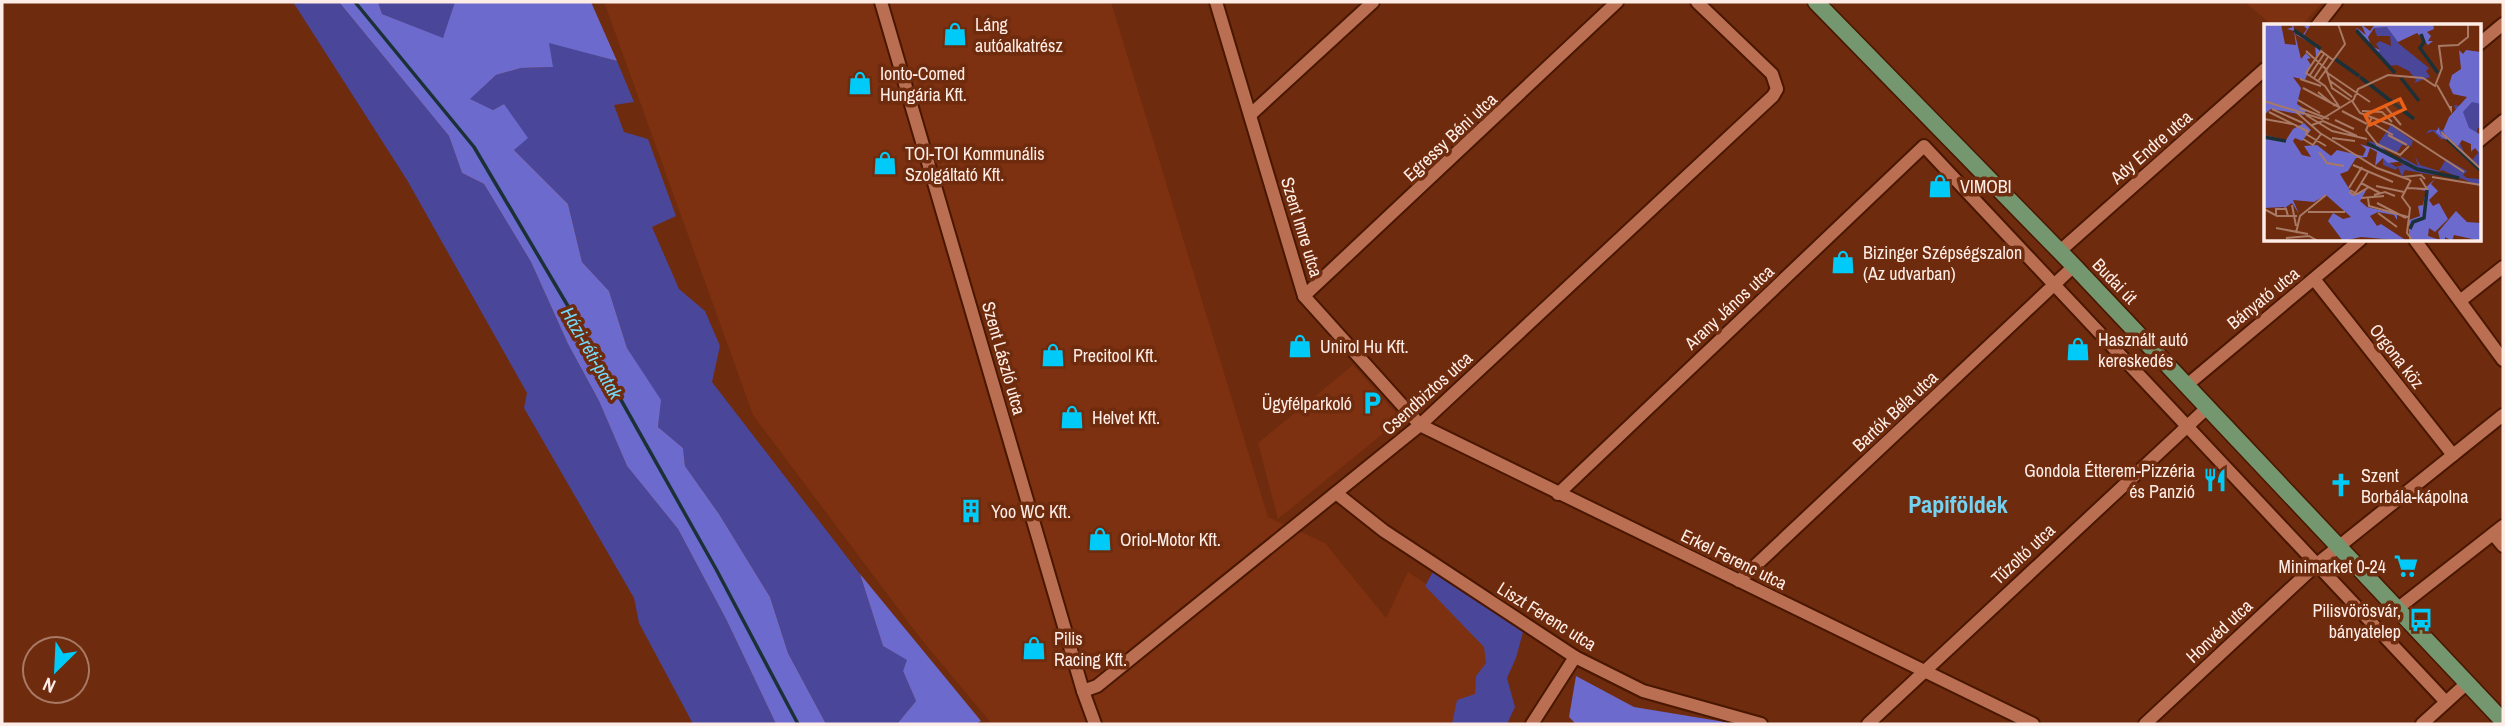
<svg xmlns="http://www.w3.org/2000/svg" width="2505" height="726" font-family="'Archivo Narrow',sans-serif">
<style>
.built{fill:#7d3110}
.green{fill:#4a4699}
.forest{fill:#6c6acc}
.lines{fill:none;stroke-linecap:round;stroke-linejoin:round}
.stream{stroke:#1c3037;stroke-width:3.5}
.minor-casing{stroke:#491701;stroke-width:16}
.major-casing{stroke:#491701;stroke-width:19}
.minor{stroke:#ba6f53;stroke-width:12}
.major{stroke:#75976f;stroke-width:16}
.labels{text-anchor:middle;dominant-baseline:central;stroke-width:7;stroke-linejoin:round;paint-order:stroke}
.poi-label{font-size:18px;fill:#feede7;stroke:#6e2b0d;text-anchor:start}
.street-label{font-size:18px;fill:#feede7;stroke:#6e2b0d}
.water-label{font-size:19px;font-style:italic;fill:#73d9fa;stroke:#6e2b0d}
.district-label{font-size:24px;font-weight:bold;fill:#74d3f2;stroke:#6e2b0d}
.inset-river{fill:none;stroke:#1c3037;stroke-width:3.5}
.inset-road{fill:none;stroke:#a87964;stroke-width:2}
.view{fill:#e96017;fill-opacity:0.15;stroke:#e96017;stroke-width:3.5}
.inset-edge{fill:none;stroke:#feede7;stroke-width:3.5}
</style>
<rect width="100%" height="100%" fill="#6e2b0d"/>
<g class="built">
<polygon points="604,2 1111,2 1268,517 1325,543 1386,618 1408,572 1515,642 1474,724 992,724 921,639 753,415"/>
<polygon points="2245,2 2323,2 2301,26 2273,26"/>
<polygon points="1353,365 1401,419 1278,519 1258,443"/>
</g>
<g class="green">
<polygon points="293,2 339,2 449,136 462,173 484,184 531,262 568,344 599,401 627,466 678,529 727,621 776,724 693,724 639,623 634,598 524,408 527,393 407,180"/>
<polygon points="378,2 455,2 444,39 382,14"/>
<polygon points="548,42 617,61 634,102 614,105 624,132 648,139 676,216 652,227 679,289 705,311 720,346 712,382 860,574 883,646 908,660 903,671 916,701 897,724 826,724 788,653 770,597 719,514 685,466 683,448 658,427 660,400 627,348 609,291 582,262 568,204 514,150 504,104 493,110 469,99 496,75 521,68 552,67"/>
<polygon points="1434,570 1523,632 1516,658 1507,678 1515,707 1507,724 1452,724 1457,700 1475,694 1476,676 1486,663 1484,647 1425,586"/>
</g>
<g class="forest">
<polygon points="339,2 378,2 382,14 443,38 455,2 591,2 617,61 549,43 553,67 521,68 496,75 470,99 493,110 504,104 528,138 514,150 568,204 582,262 609,291 627,348 661,400 658,427 683,448 685,466 719,514 770,597 788,653 826,724 776,724 727,621 678,529 627,466 599,401 568,344 531,262 484,184 462,173 449,136"/>
<polygon points="860,574 981,721 976,724 897,724 916,701 903,671 907,660 883,646"/>
<polygon points="1576,676 1634,707 1737,724 1576,724 1569,717"/>
</g>
<g class="lines">
<polyline class="stream" points="355,2 474,147 575,318 716,569 798,724"/>
<g class="minor-casing">
<g id="minor">
<polyline points="881,2 1083,691 1095,724"/>
<polyline points="1216,2 1304,296 1420,425 2033,724"/>
<polyline points="2317,26 2336,2"/>
<polyline points="2479,44 2503,24"/>
<polyline points="1250,115 1373,2"/>
<polyline points="2479,141 2503,121"/>
<polyline points="2415,240 2503,360"/>
<polyline points="2060,251 2265,69"/>
<polyline points="2314,279 2453,455"/>
<polyline points="1304,296 1617,2"/>
<polyline points="2460,301 2503,267"/>
<polyline points="2187,385 2360,240"/>
<polyline points="1336,493 1384,531 1575,657 1643,691 1761,724"/>
<polyline points="1558,494 1924,146 2446,702"/>
<polyline points="2493,534 2503,546"/>
<polyline points="1739,581 2074,266"/>
<polyline points="2397,609 2503,526"/>
<polyline points="1083,691 1097,686 1420,425 1773,96 1777,89 1772,74 1697,2"/>
<polyline points="1532,724 1575,657"/>
<polyline points="1868,724 2208,407"/>
<polyline points="2145,724 2317,564 2503,415"/>
<polyline points="2422,724 2466,684"/>
</g>
</g>
<g class="major-casing">
<polyline id="major" points="1816,2 2074,266 2503,721"/>
</g>
<use href="#minor" class="minor"/>
<use href="#major" class="major"/>
</g>
<defs>
<g id="shop-bare" transform="scale(1.89)"><path d="M-5-2.5h2.3a2.7 3.5 0 0 1 5.4 0H5L5.5 6h-11ZM-1.5-2.5h3a1.5 2.3 0 0 0-3 0Z" fill="#00cbf8" stroke="#6e2b0d" stroke-width="2.5" paint-order="stroke"/></g>
<g id="parking-bare" transform="scale(1.89)"><path d="M-3.5-5.5H1a3.5 3.5 0 0 1 0 7H-1V5.5H-3.5ZM-1-3.4V-.6H.8a1.4 1.4 0 0 0 0-2.8Z" fill="#00cbf8" stroke="#6e2b0d" stroke-width="2.5" paint-order="stroke"/></g>
<g id="restaurant-bare" transform="scale(1.89)"><path d="M-5-6h1v4h1v-4h1v4h1v-4h1v5L-1.5 .5V6h-2V.5L-5-1ZM5-6V6H3V1.5H1.5Q1.5-4 5-6Z" fill="#00cbf8" stroke="#6e2b0d" stroke-width="2.5" paint-order="stroke"/></g>
<g id="church-bare" transform="scale(1.89)"><path d="M-1.2-6h2.4v3.5h3.3v2.4h-3.3V6h-2.4V-.1h-3.3v-2.4h3.3Z" fill="#00cbf8" stroke="#6e2b0d" stroke-width="2.5" paint-order="stroke"/></g>
<g id="building-bare" transform="scale(1.89)"><path d="M-4-6H4V6H1V3H-1V6H-4ZM-2.5-4.3h1.7v1.8h-1.7ZM.8-4.3h1.7v1.8H.8ZM-2.5-1h1.7V.8h-1.7ZM.8-1h1.7V.8H.8Z" fill="#00cbf8" stroke="#6e2b0d" stroke-width="2.5" paint-order="stroke"/></g>
<g id="supermarket-bare" transform="scale(1.89)"><path d="M-6-5.5h2.5l.6 2H6L4.5 2H-2.5L-4.4-4H-6ZM-1.5 3.2a1.3 1.3 0 1 0 .1 0ZM3 3.2a1.3 1.3 0 1 0 .1 0Z" fill="#00cbf8" stroke="#6e2b0d" stroke-width="2.5" paint-order="stroke"/></g>
<g id="bus-bare" transform="scale(1.89)"><path d="M-5-6H5V4H4V6H2V4H-2V6H-4V4H-5ZM-3.5-4V0h7V-4ZM-3.5 1.2v1.5H-2V1.2ZM2 1.2v1.5H3.5V1.2Z" fill="#00cbf8" stroke="#6e2b0d" stroke-width="2.5" paint-order="stroke"/></g>
</defs>
<g fill-rule="evenodd">
<use href="#shop-bare" x="955" y="34"/>
<use href="#shop-bare" x="860" y="83"/>
<use href="#shop-bare" x="885" y="163"/>
<use href="#shop-bare" x="1940" y="186"/>
<use href="#shop-bare" x="1843" y="262"/>
<use href="#shop-bare" x="1300" y="346"/>
<use href="#shop-bare" x="2078" y="349"/>
<use href="#shop-bare" x="1053" y="355"/>
<use href="#parking-bare" x="1372" y="403"/>
<use href="#shop-bare" x="1072" y="417"/>
<use href="#restaurant-bare" x="2215" y="480"/>
<use href="#church-bare" x="2341" y="485"/>
<use href="#building-bare" x="971" y="511"/>
<use href="#shop-bare" x="1100" y="539"/>
<use href="#supermarket-bare" x="2406" y="566"/>
<use href="#bus-bare" x="2421" y="620"/>
<use href="#shop-bare" x="1034" y="648"/>
</g>
<g class="labels">
<g class="poi-label">
<text x="975" y="24">Láng<tspan x="975" dy="21">autóalkatrész</tspan></text>
<text x="880" y="73">Ionto-Comed<tspan x="880" dy="21">Hungária Kft.</tspan></text>
<text x="905" y="153">TOI-TOI Kommunális<tspan x="905" dy="21">Szolgáltató Kft.</tspan></text>
<text x="1960" y="186">VIMOBI</text>
<text x="1863" y="252">Bizinger Szépségszalon<tspan x="1863" dy="21">(Az udvarban)</tspan></text>
<text x="2098" y="339">Használt autó<tspan x="2098" dy="21">kereskedés</tspan></text>
<text x="1320" y="346">Unirol Hu Kft.</text>
<text x="1073" y="355">Precitool Kft.</text>
<text x="1352" y="403" text-anchor="end">Ügyfélparkoló</text>
<text x="1092" y="417">Helvet Kft.</text>
<text x="2195" y="470" text-anchor="end">Gondola Étterem-Pizzéria<tspan x="2195" dy="21">és Panzió</tspan></text>
<text x="2361" y="475">Szent<tspan x="2361" dy="21">Borbála-kápolna</tspan></text>
<text x="991" y="511">Yoo WC Kft.</text>
<text x="1120" y="539">Oriol-Motor Kft.</text>
<text x="2386" y="566" text-anchor="end">Minimarket 0-24</text>
<text x="2401" y="610" text-anchor="end">Pilisvörösvár,<tspan x="2401" dy="21">bányatelep</tspan></text>
<text x="1054" y="638">Pilis<tspan x="1054" dy="21">Racing Kft.</tspan></text>
</g>
<g class="street-label">
<text transform="translate(1450 137) rotate(-43)">Egressy Béni utca</text>
<text transform="translate(2151 147) rotate(-41)">Ady Endre utca</text>
<text transform="translate(1302 227) rotate(73)">Szent Imre utca</text>
<text transform="translate(2115 281) rotate(46)">Budai út</text>
<text transform="translate(2263 298) rotate(-39)">Bányató utca</text>
<text transform="translate(1729 307) rotate(-43)">Arany János utca</text>
<text transform="translate(2397 356) rotate(52)">Orgona köz</text>
<text transform="translate(1004 358) rotate(74)">Szent László utca</text>
<text transform="translate(1427 393) rotate(-42)">Csendbiztos utca</text>
<text transform="translate(1895 411) rotate(-43)">Bartók Béla utca</text>
<text transform="translate(2023 554) rotate(-43)">Tűzoltó utca</text>
<text transform="translate(1734 559) rotate(26)">Erkel Ferenc utca</text>
<text transform="translate(1547 616) rotate(32)">Liszt Ferenc utca</text>
<text transform="translate(2219 631) rotate(-43)">Honvéd utca</text>
</g>
<g class="water-label">
<text transform="translate(592 353) rotate(60)">Házi-réti-patak</text>
</g>
<g class="district-label">
<text x="1958" y="504">Papiföldek</text>
</g>
</g>
<g transform="translate(2264 24)">
<rect width="217" height="217" fill="#6e2b0d"/>
<path d="M 123,3 L 134,13 L 134,19 L 165,44 L 162,47 L 171,60 L 166,53 L 150,59 L 152,56 L 145,47 L 133,41 L 123,42 L 110,27 L 116,26 L 112,20 L 116,17 L 127,22 L 126,12 L 113,12 L 110,4 ZM 217,32 L 217,102 L 213,105 L 217,144 L 207,137 L 214,129 L 213,122 L 207,128 L 207,120 L 193,113 L 205,138 L 180,113 L 178,116 L 169,107 L 162,110 L 165,106 L 179,106 L 193,90 L 190,81 L 197,82 L 210,68 L 200,67 L 201,58 L 195,53 L 200,50 L 213,66 L 200,39 ZM 127,101 L 149,117 L 147,122 L 138,121 L 133,129 L 104,121 L 105,117 L 114,120 ZM 136,132 L 154,142 L 151,132 L 156,141 L 175,147 L 182,135 L 203,147 L 199,151 L 203,154 L 217,155 L 217,163 L 178,146 L 169,151 L 141,146 L 138,153 L 134,143 L 132,146 L 119,141 L 119,134 L 132,143 L 139,141 L 131,134 L 138,136 Z" fill="#4a4699"/>
<path d="M 0,0 L 17,0 L 21,20 L 32,21 L 30,7 L 23,5 L 29,3 L 26,0 L 29,0 L 31,10 L 38,12 L 43,5 L 40,2 L 47,0 L 39,13 L 48,18 L 56,27 L 52,33 L 51,22 L 31,10 L 37,35 L 42,29 L 47,34 L 43,35 L 47,41 L 41,56 L 29,53 L 37,64 L 33,80 L 42,86 L 40,91 L 7,85 L 0,91 ZM 97,0 L 106,7 L 111,0 L 169,0 L 170,5 L 163,8 L 167,12 L 164,17 L 169,17 L 164,21 L 153,9 L 134,18 L 123,3 L 110,4 L 104,13 L 107,22 L 116,26 L 114,29 L 91,7 L 93,4 L 102,11 ZM 195,26 L 199,30 L 202,26 L 217,28 L 217,80 L 208,78 L 199,88 L 205,104 L 217,111 L 217,131 L 211,124 L 207,127 L 207,120 L 198,116 L 194,122 L 179,114 L 172,108 L 175,103 L 176,110 L 182,112 L 179,107 L 185,93 L 203,73 L 189,70 L 185,61 L 188,51 L 197,45 ZM 40,99 L 47,106 L 38,117 L 31,114 L 29,117 L 38,131 L 47,133 L 40,122 L 53,121 L 67,132 L 73,126 L 99,132 L 102,125 L 96,120 L 112,125 L 112,118 L 125,131 L 142,137 L 124,139 L 119,134 L 111,142 L 113,128 L 106,124 L 103,133 L 92,134 L 84,147 L 76,150 L 89,171 L 103,165 L 96,177 L 103,183 L 133,190 L 133,196 L 130,191 L 114,188 L 106,192 L 113,202 L 117,200 L 143,217 L 97,213 L 79,217 L 64,197 L 69,189 L 79,195 L 87,193 L 62,171 L 50,178 L 29,176 L 35,190 L 28,179 L 22,183 L 24,189 L 20,183 L 0,184 L 0,111 L 22,116 L 29,105 ZM 171,155 L 167,160 L 174,167 L 165,176 L 169,182 L 175,179 L 184,195 L 171,208 L 165,204 L 164,212 L 176,216 L 174,208 L 192,187 L 203,198 L 217,199 L 217,217 L 190,211 L 188,217 L 181,213 L 181,216 L 145,217 L 145,196 L 156,192 L 154,182 L 159,181 L 162,167 L 147,164 L 160,165 Z" fill="#6c6acc"/>
<path class="inset-river" d="M 30,6 L 57,25M 92,6 L 131,49M 157,10 L 160,18 L 156,24 L 174,49M 71,35 L 95,52M 96,53 L 150,95M 137,54 L 155,77M 0,113 L 22,117M 183,115 L 217,147M 103,119 L 153,145 L 195,154M 146,205 L 149,198 L 160,194 L 163,166"/>
<path class="inset-road" d="M 42,27 L 62,45 L 68,64 L 86,76M 69,36 L 57,27 L 42,49 L 61,62 L 76,84M 62,48 L 106,78M 46,51 L 60,30M 50,54 L 64,33M 36,55 L 57,62M 65,56 L 88,73M 54,57 L 81,20 L 74,0M 173,61 L 187,86 L 187,82M 39,64 L 75,83M 54,68 L 71,82M 34,76 L 56,89M 0,77 L 58,95 L 89,76M 88,77 L 96,89 L 128,101 L 200,148M 89,77 L 94,65 L 124,51 L 159,54 L 171,62 L 178,44 L 175,22 L 194,21 L 204,13 L 204,0M 121,82 L 137,101M 36,84 L 65,95M 8,85 L 39,99M 30,86 L 56,109 L 113,144 L 146,156M 78,87 L 103,100M 98,87 L 118,88 L 128,98M 5,88 L 45,108M 42,91 L 68,107 L 103,115M 108,93 L 102,106 L 113,120 L 136,131 L 145,122M 0,95 L 28,100M 71,96 L 90,105M 108,99 L 129,111M 48,101 L 59,97 L 93,112M 43,105 L 42,110 L 62,122M 177,108 L 217,145M 124,111 L 143,121M 68,114 L 91,117M 39,115 L 49,121 L 57,110M 55,128 L 63,139 L 80,142M 89,141 L 129,158M 139,153 L 157,151 L 161,155M 168,153 L 217,161M 147,156 L 138,173 L 146,184 L 143,209 L 149,217M 97,159 L 116,169M 112,162 L 140,168M 85,164 L 98,143M 143,164 L 163,165 L 156,154M 86,166 L 93,170 L 105,163M 85,168 L 90,171 L 104,148M 110,171 L 121,168 L 131,172M 97,174 L 120,172M 104,174 L 105,182 L 144,193M 113,179 L 142,194M 28,181 L 32,202M 0,185 L 13,192 L 33,192M 44,188 L 81,188M 114,189 L 133,203M 12,192 L 12,185 L 22,185 L 24,192M 12,204 L 44,210M 32,209 L 36,192 L 62,171M 22,214 L 45,212 L 54,217"/>
<path class="view" d="M 136,75 L 141,85 L 106,101 L 101,91 Z"/>
<rect width="217" height="217" class="inset-edge"/>
</g>
<rect width="2505" height="726" fill="none" stroke="#feede7" stroke-width="7"/>
<g transform="translate(56 670) rotate(204)"><circle r="33" fill="#6e2b0d" stroke="#a87964" stroke-width="2"/>
<path d="M0-5L12 26L0 18L-12 26Z" fill="#00cbf8"/>
<text y="-10" font-size="19" font-weight="bold" text-anchor="middle" fill="#feede7">N</text>
</g>
</svg>
